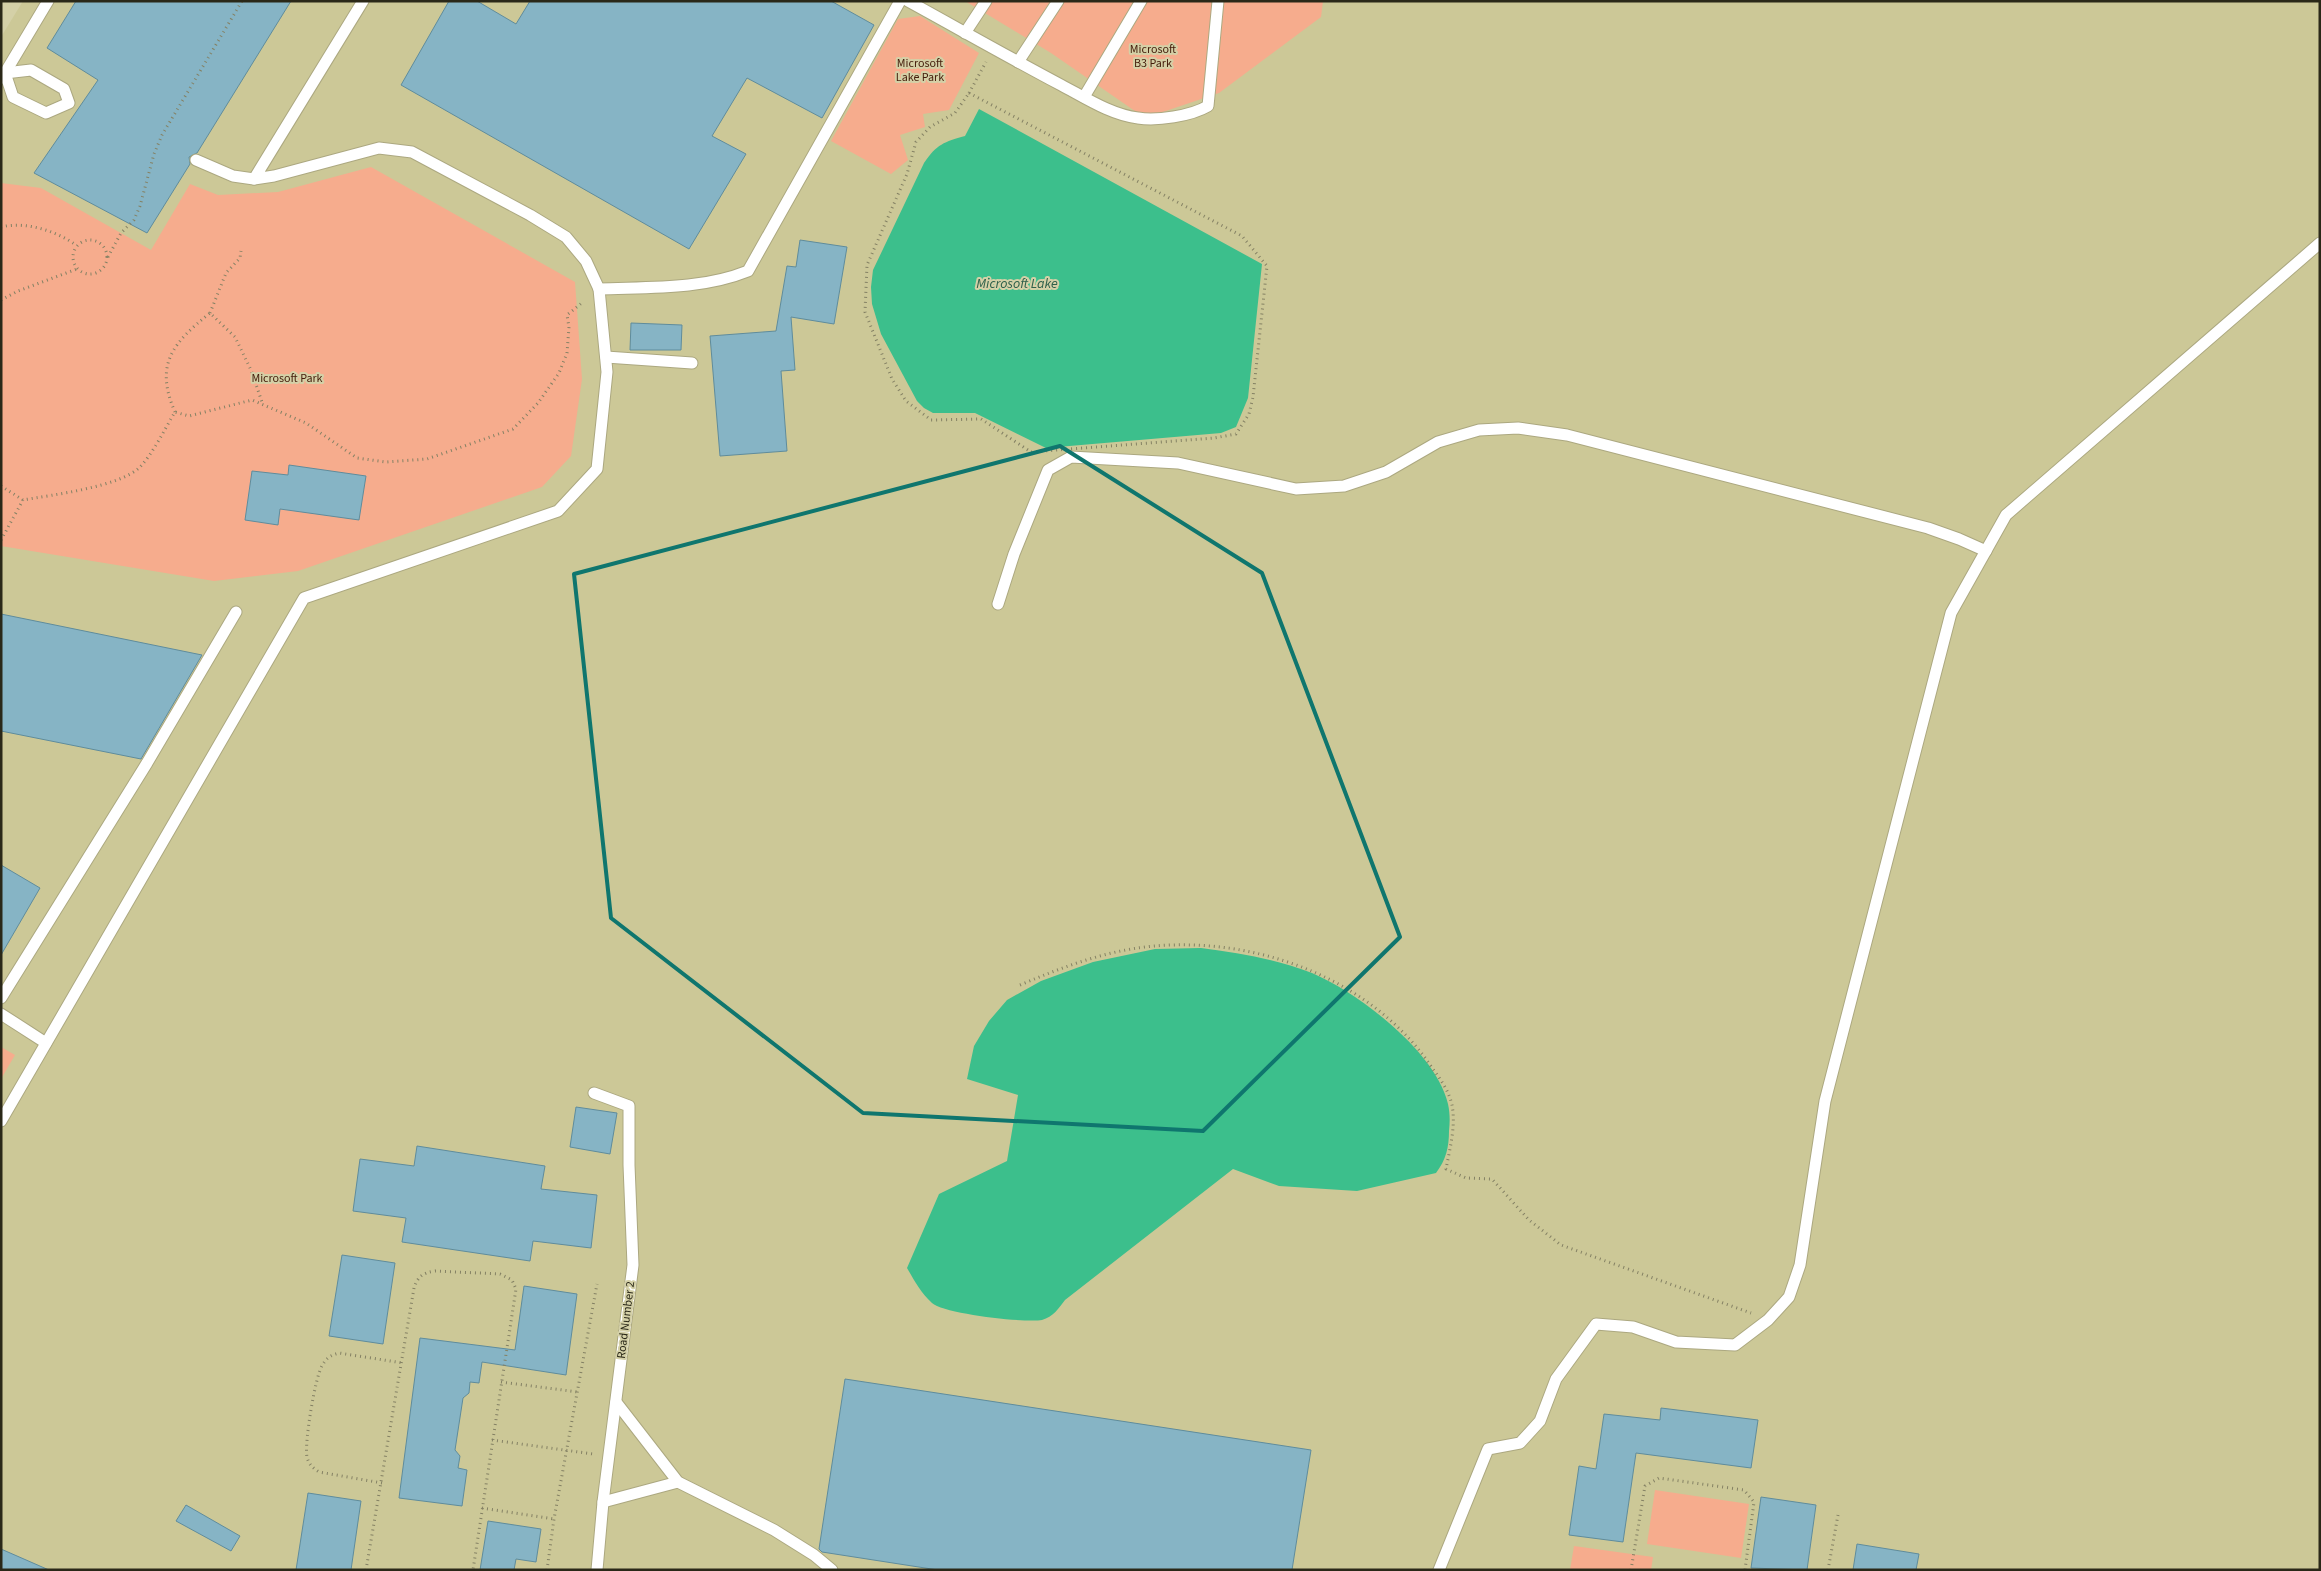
<svg xmlns="http://www.w3.org/2000/svg" width="2321" height="1571" font-family="'Source Sans 3',sans-serif">
<style>
.built{fill:#ccc897}
.green{fill:#f6ac8d}
.water{fill:#3cbf8c}
.building{fill:#86b4c5;stroke:#5f8c9c}
.lines{fill:none;stroke-linecap:round;stroke-linejoin:round}
.service-casing{stroke:#aca880;stroke-width:13}
.path{stroke:#848164;stroke-width:3;stroke-dasharray:1 4;stroke-linecap:butt}
.service{stroke:#fff;stroke-width:11}
.marked{fill:none;stroke:#0f766e;stroke-width:4;stroke-linejoin:round}
.labels{text-anchor:middle;dominant-baseline:central;stroke-width:4;stroke-linejoin:round;paint-order:stroke}
.park-label{font-size:12px;fill:#441d0b;stroke:#d4d0a7}
.street-label{font-size:12px;fill:#2a2818;stroke:#d4d0a7}
.water-label{font-size:14px;font-style:italic;fill:#2f614b;stroke:#d4d0a7}
</style>
<rect width="100%" height="100%" fill="#d4d0a7"/>
<polygon class="built" points="23,1 2320,1 2320,1570 1,1570 1,37"/>
<g class="green">
<polygon points="965,1 1323,1 1321,17 1219,93 1145,118 1051,53"/>
<polygon points="920,16 979,53 949,110 923,114 925,127 900,135 908,160 891,174 831,141 898,19"/>
<polygon points="371,167 575,282 582,379 571,456 542,487 298,571 214,581 1,546 1,183 41,188 151,250 190,184 218,195 278,192"/>
<polygon points="1,1047 15,1055 1,1079"/>
<polygon points="1655,1490 1749,1504 1741,1558 1647,1544"/>
<polygon points="1574,1546 1653,1557 1651,1570 1570,1570"/>
</g>
<g class="water">
<path d="M 979,109 L 1262,264 L 1248,398 L 1236,427 L 1221,433 L 1046,448 L 975,413 L 933,413 L 924,408 L 917,401 L 881,334 L 872,304 L 871,287 L 873,270 L 924,163 C 937,144 944,142 965,136 Z"/>
<path d="M 1201,948 C 1239,953 1276,959 1312,973 C 1359,993 1436,1052 1448,1104 C 1450,1113 1450,1122 1449,1131 C 1449,1147 1446,1160 1436,1173 L 1357,1191 L 1279,1186 L 1233,1169 L 1065,1300 C 1059,1308 1053,1317 1042,1320 C 1025,1323 944,1314 932,1303 C 921,1293 914,1280 907,1268 L 939,1194 L 1007,1161 L 1018,1095 L 967,1079 L 974,1046 L 989,1021 L 1007,1000 L 1041,981 L 1093,962 L 1155,949 Z"/>
</g>
<g class="building">
<polygon points="76,1 291,1 197,153 189,157 190,164 147,233 34,173 98,80 47,48"/>
<polygon points="449,1 477,1 516,24 530,1 831,1 874,25 822,118 747,78 712,136 746,154 689,249 401,85"/>
<polygon points="800,240 847,247 834,324 791,317 795,370 781,371 787,451 720,456 710,336 776,331 787,266 796,267"/>
<polygon points="631,323 682,325 681,350 630,350"/>
<polygon points="289,465 366,476 359,520 280,509 278,525 245,520 252,471 288,475"/>
<polygon points="1,614 202,655 141,759 1,731"/>
<polygon points="1,865 40,888 1,955"/>
<polygon points="576,1107 617,1113 610,1154 570,1147"/>
<polygon points="417,1146 545,1166 541,1189 597,1195 591,1248 533,1241 530,1261 402,1242 406,1218 353,1211 360,1159 414,1166"/>
<polygon points="342,1255 395,1263 383,1344 329,1336"/>
<polygon points="524,1286 577,1294 566,1375 482,1362 479,1383 470,1382 469,1393 463,1398 455,1450 460,1456 458,1468 467,1470 462,1506 399,1498 420,1338 515,1350"/>
<polygon points="845,1379 1311,1450 1292,1570 938,1570 822,1552 819,1549"/>
<polygon points="1661,1408 1758,1420 1751,1468 1636,1453 1623,1542 1569,1535 1579,1466 1596,1469 1604,1414 1660,1420"/>
<polygon points="308,1493 361,1501 351,1570 296,1570"/>
<polygon points="1761,1497 1816,1505 1807,1570 1751,1568"/>
<polygon points="186,1505 240,1536 231,1551 176,1521"/>
<polygon points="488,1521 541,1529 536,1562 516,1559 514,1570 480,1570"/>
<polygon points="1857,1544 1919,1554 1916,1570 1853,1570"/>
<polygon points="1,1549 49,1570 1,1570"/>
</g>
<g class="lines">
<g class="service-casing">
<g id="service">
<path d="M 363,1 L 254,179 L 274,176 L 379,148 L 412,152 L 530,215 L 566,237 L 586,261 L 599,289 C 648,287 701,290 748,271 L 900,1"/>
<path d="M 908,1 C 959,29 1010,58 1061,85 C 1084,97 1111,115 1138,118 C 1157,121 1191,116 1208,106 L 1218,1"/>
<polyline points="965,33 986,1"/>
<polyline points="1018,62 1058,1"/>
<polygon points="31,70 64,89 69,103 46,113 13,97 5,73"/>
<polyline points="2,78 48,1"/>
<polyline points="1084,97 1141,1"/>
<polyline points="196,160 233,176 254,179"/>
<polyline points="606,357 692,363"/>
<polyline points="998,604 1014,554 1048,470 1071,457 1178,463 1296,489 1344,486 1386,472 1438,442 1479,430 1518,428 1567,435 1928,528 1959,539 1986,551"/>
<polyline points="1,998 147,763 236,612"/>
<polyline points="1,1014 46,1043"/>
<polyline points="594,1093 629,1106 629,1165 633,1265 603,1502 597,1570"/>
<polyline points="1,1121 304,598 558,511 597,469 607,372 599,289"/>
<polyline points="616,1402 678,1482 774,1530 814,1555 832,1570"/>
<polyline points="603,1502 678,1482"/>
<polyline points="1439,1570 1488,1449 1520,1443 1540,1421 1556,1379 1596,1324 1633,1327 1676,1342 1735,1345 1768,1320 1789,1297 1800,1265 1825,1101 1951,613 2006,515 2320,243"/>
</g>
</g>
<g class="path">
<polygon points="969,93 1242,236 1267,266 1253,397 1249,414 1236,434 1214,438 1031,452 981,419 931,420 906,401 892,379 865,312 867,265 907,174 916,142 930,127 955,113"/>
<polyline points="969,93 986,62"/>
<path d="M 1,227 C 26,221 56,231 76,245"/>
<circle cx="90" cy="257" r="17"/>
<polyline points="108,257 121,233 134,220 140,206 154,154 162,135 242,1"/>
<polyline points="1,300 18,291 77,269"/>
<polyline points="210,313 226,273 240,258 241,251"/>
<path d="M 175,412 C 154,364 173,343 210,313 L 235,337 L 251,370 L 262,402"/>
<path d="M 1,486 L 23,500 C 51,495 120,487 140,467 C 154,452 164,430 175,412 L 189,416 L 252,400 L 306,423 L 357,458 L 386,462 L 427,459 L 513,429 L 538,403 L 559,373 L 567,353 L 569,327 L 567,315 L 583,302"/>
<polyline points="1,540 23,500"/>
<path d="M 1020,985 C 1070,964 1118,946 1173,945 C 1268,942 1369,982 1426,1059 C 1436,1074 1448,1087 1452,1105 C 1456,1126 1450,1148 1446,1169 L 1466,1178 L 1492,1179 L 1529,1220 L 1561,1245 L 1751,1313"/>
<polyline points="501,1382 578,1392"/>
<polyline points="492,1440 593,1454"/>
<path d="M 382,1483 L 319,1472 C 313,1468 309,1465 307,1457 C 304,1445 315,1377 322,1366 C 326,1358 331,1355 339,1353 L 403,1363"/>
<polyline points="482,1508 554,1519"/>
<path d="M 366,1570 L 414,1288 C 418,1276 423,1273 435,1271 L 500,1274 L 512,1280 L 516,1289 L 473,1570"/>
<polyline points="547,1570 554,1519 597,1284"/>
<polyline points="1631,1570 1645,1486 1659,1478 1744,1490 1754,1502 1745,1570"/>
<polyline points="1828,1570 1838,1515"/>
</g>
<use href="#service" class="service"/>
</g>
<path class="marked" d="M 1060,446 L 1262,573 L 1400,937 L 1203,1131 L 863,1113 L 611,918 L 574,574 Z"/>
<g class="labels">
<g class="park-label">
<text x="1153" y="49">Microsoft<tspan x="1153" dy="14">B3 Park</tspan></text>
<text x="920" y="63">Microsoft<tspan x="920" dy="14">Lake Park</tspan></text>
<text x="287" y="378">Microsoft Park</text>
</g>
<g class="street-label">
<text transform="translate(626 1320) rotate(-83)">Road Number 2</text>
</g>
<g class="water-label">
<text x="1017" y="284">Microsoft Lake</text>
</g>
</g>
<rect width="2321" height="1571" fill="none" stroke="#2a2818" stroke-width="5"/>
</svg>
